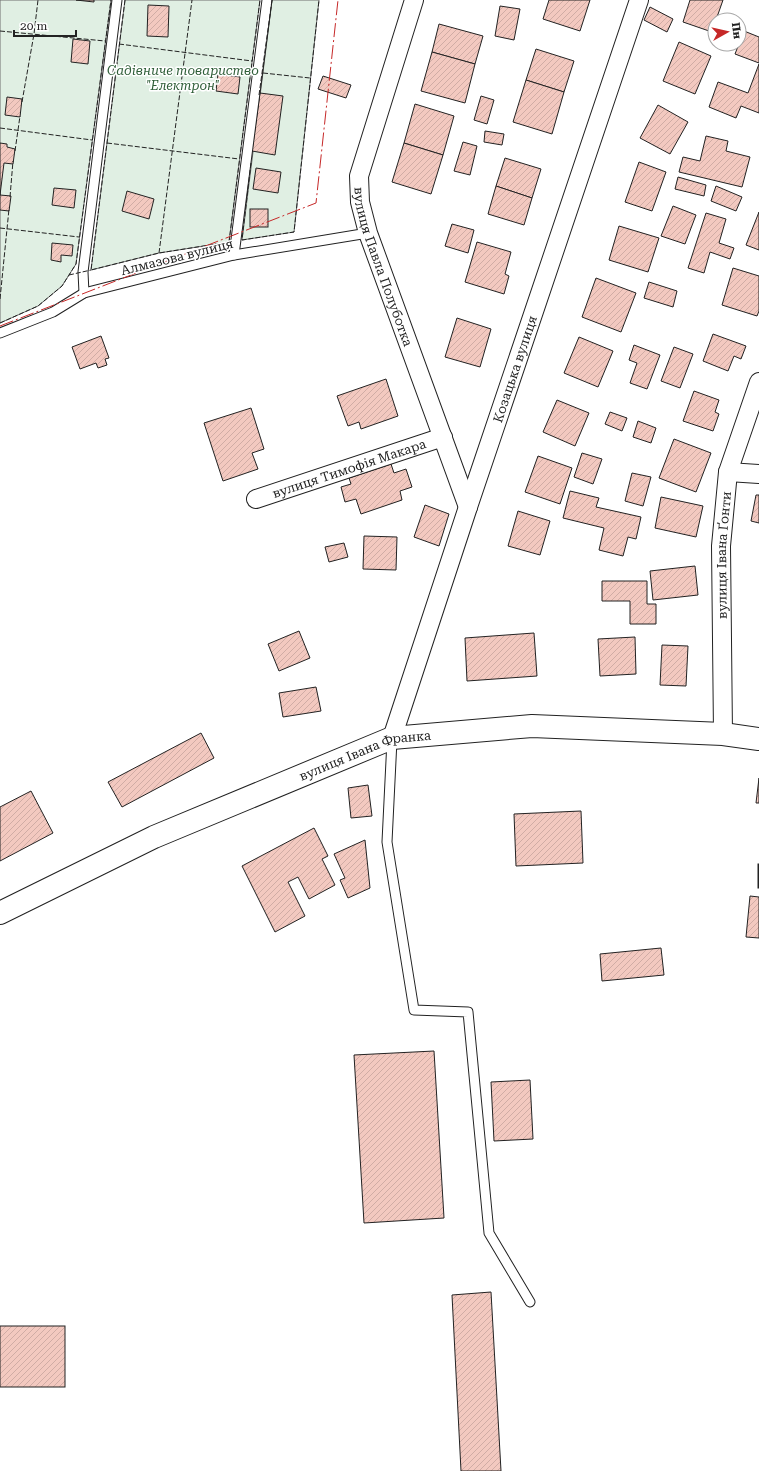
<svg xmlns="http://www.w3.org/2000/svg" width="759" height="1471" font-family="'Roboto Serif',serif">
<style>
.green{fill:#e0efe3;stroke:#6f6f6f}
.building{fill:url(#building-hatch);stroke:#222}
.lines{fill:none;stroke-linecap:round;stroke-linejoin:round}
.service-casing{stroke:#222;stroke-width:11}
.minor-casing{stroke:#222;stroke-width:20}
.tertiary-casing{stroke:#222;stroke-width:24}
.service{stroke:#fff;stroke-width:9}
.minor{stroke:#fff;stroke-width:18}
.tertiary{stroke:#fff;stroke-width:22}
.fence{stroke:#222;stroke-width:1;stroke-dasharray:5 2;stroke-linecap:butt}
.power{stroke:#c62828;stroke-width:1;stroke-dasharray:14 3 2 3;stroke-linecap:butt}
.labels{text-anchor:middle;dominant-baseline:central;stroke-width:3;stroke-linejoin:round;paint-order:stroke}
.park-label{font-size:13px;font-style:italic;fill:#2f5e38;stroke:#fff}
.street-label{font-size:13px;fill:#222;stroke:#fff}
</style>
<defs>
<pattern id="building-hatch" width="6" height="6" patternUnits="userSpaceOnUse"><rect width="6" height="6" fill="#f3c9c0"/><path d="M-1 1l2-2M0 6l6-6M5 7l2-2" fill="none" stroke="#d0aca5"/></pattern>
</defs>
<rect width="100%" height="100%" fill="#fff"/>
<g class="green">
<polygon points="0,0 111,0 76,264 62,286 38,306 0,323"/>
<polygon points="125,0 260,0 229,242 159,253 91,270"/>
<polygon points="272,0 319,0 294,232 242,240"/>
</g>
<g class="building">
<polygon points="76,0 94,0 94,2"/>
<polygon points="549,0 590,0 580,31 543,19"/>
<polygon points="690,0 723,0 716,20 715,20 712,32 683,22"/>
<polygon points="148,5 169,6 168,37 147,36"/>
<polygon points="500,6 520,9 514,40 495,36"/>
<polygon points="650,7 673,19 667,32 644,20"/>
<polygon points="439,24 483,36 475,64 432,52"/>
<polygon points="744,31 759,37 759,63 735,54"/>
<polygon points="73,39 90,41 88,64 71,62"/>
<polygon points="679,42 711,56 695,94 663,81"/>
<polygon points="536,49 574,61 564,92 526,80"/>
<polygon points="432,52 475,64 465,103 421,91"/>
<polygon points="759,64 759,113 741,106 736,118 709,107 718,82 748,93"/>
<polygon points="218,74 240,77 238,94 216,91"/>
<polygon points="323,76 351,85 346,98 318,89"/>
<polygon points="526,80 564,92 552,134 513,122"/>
<polygon points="260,93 283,96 275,155 252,151"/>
<polygon points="481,96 494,100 487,124 474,120"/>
<polygon points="7,97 22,99 20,117 5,115"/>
<polygon points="415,104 454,116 443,155 404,143"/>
<polygon points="658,105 688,122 670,154 640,138"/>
<polygon points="485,131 504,134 502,145 484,142"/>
<polygon points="706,136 728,141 726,151 750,157 742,187 679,172 683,157 700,161"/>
<polygon points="463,142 477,146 470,175 454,171"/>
<polygon points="0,143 7,144 7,147 15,149 13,164 4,163 0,195 11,196 9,211 0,210"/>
<polygon points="404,143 443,155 431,194 392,182"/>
<polygon points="505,158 541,169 532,198 496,186"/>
<polygon points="639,162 666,172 652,211 625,202"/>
<polygon points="256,168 281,172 278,193 253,189"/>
<polygon points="678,177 706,185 704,196 675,189"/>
<polygon points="496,186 532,198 524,225 488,214"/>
<polygon points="716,186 742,197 736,211 711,201"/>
<polygon points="54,188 76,190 74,208 52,205"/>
<polygon points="127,191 154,199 149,219 122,211"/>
<polygon points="673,206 696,215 685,244 661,236"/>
<rect x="250" y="209" width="18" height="18"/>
<polygon points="759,212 759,250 746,245"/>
<polygon points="706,213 726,219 719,243 734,248 730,259 710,252 704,273 688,268"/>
<polygon points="452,224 474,230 468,253 445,246"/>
<polygon points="619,226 659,238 648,272 609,260"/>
<polygon points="477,242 511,252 505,274 509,276 504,294 465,282"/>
<polygon points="52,243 73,245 72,256 61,255 61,262 51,260"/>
<polygon points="733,268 759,276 759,311 757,316 722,305"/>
<polygon points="596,278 636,293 621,332 582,317"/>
<polygon points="649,282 677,291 673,307 644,298"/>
<polygon points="457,318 491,329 480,367 445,357"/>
<polygon points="713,334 746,346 741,359 734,356 728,371 703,361"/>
<polygon points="101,336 109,358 105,359 107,365 98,368 96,363 80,369 72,347"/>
<polygon points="579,337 613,351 598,387 564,373"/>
<polygon points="634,345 660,355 647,389 630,383 637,363 629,360"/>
<polygon points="674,347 693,354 680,388 661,381"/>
<polygon points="386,379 398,416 361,429 359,422 348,426 337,396"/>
<polygon points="694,391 719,400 715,412 719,414 713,431 683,421"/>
<polygon points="557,400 589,413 575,446 543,432"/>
<polygon points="251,408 264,449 252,453 258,469 223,481 204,423"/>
<polygon points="610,412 627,418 622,431 605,424"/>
<polygon points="638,421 656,428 651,443 633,437"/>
<polygon points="674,439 711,453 696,492 659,478"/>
<polygon points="582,453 602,459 593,484 574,477"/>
<polygon points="538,456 572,468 560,504 525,492"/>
<polygon points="391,464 394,473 406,469 412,487 400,491 402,500 361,514 356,499 345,502 341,487 351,484 349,478"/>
<polygon points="632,473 651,477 643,506 625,501"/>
<polygon points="570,491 599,498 596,507 641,517 636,539 628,537 623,556 599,550 604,528 563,518"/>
<polygon points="756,495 759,495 759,523 751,521"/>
<polygon points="661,497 703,506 696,537 655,528"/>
<polygon points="425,505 449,514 439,546 414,537"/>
<polygon points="518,511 550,521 540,555 508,546"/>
<polygon points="364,536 397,537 396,570 363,569"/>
<polygon points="344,543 348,557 329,562 325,547"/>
<polygon points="695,566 698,595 653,600 650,571"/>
<polygon points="602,581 647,581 647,604 656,604 656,624 630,624 630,601 602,601"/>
<polygon points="299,631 310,658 279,671 268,644"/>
<polygon points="534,633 537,676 467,681 465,638"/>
<polygon points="635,637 636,674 600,676 598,639"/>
<polygon points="662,645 688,646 686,686 660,685"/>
<polygon points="316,687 321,711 283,717 279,693"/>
<polygon points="201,733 214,758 122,807 108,782"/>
<polygon points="759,778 759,803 756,803"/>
<polygon points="368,785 372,816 351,818 348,788"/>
<polygon points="31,791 53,833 0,861 0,807"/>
<polygon points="581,811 583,863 516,866 514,814"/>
<polygon points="314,828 328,856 322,859 335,885 309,899 298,877 288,882 305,916 275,932 242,866"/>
<polygon points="365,840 370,888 348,898 340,880 345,878 334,854"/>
<rect x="758" y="864" width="1" height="24"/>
<polygon points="750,896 759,897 759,938 746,937"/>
<polygon points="661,948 664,975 602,981 600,954"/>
<polygon points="434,1051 444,1218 364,1223 354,1055"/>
<polygon points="530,1080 533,1139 494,1141 491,1082"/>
<polygon points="491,1292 501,1471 461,1471 452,1295"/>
<rect x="0" y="1326" width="65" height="61"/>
</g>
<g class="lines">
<g class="service-casing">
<g id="service">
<polyline points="234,255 267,0"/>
<polyline points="84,293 83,272 117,0"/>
<polyline points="0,333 53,312 84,293 234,255 368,233"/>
<polyline points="392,740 387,842 414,1010 468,1012 489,1233 530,1302"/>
</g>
</g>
<g class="minor-casing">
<g id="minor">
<path id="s1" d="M 414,0 L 359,176 L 360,202 L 368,233 L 468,507"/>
<polyline points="728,472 759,474"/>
<path id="s2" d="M 256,499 L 443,437"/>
<path id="s3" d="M 723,734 L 721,546 L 728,472 L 759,382"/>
<path id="s4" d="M 392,738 L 468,507 L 639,0"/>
</g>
</g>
<g class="tertiary-casing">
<g id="tertiary">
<path id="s5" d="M 0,913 L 154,837 L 392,738 L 532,726 L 723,734 L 759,739"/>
</g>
</g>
<use href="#service" class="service"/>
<use href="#minor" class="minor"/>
<use href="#tertiary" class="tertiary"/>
<g class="fence">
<polyline points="125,0 91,270 159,253 229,242 260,0"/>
<polyline points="0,31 105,41"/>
<polyline points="119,44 252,61"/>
<polyline points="263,73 310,78"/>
<polyline points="259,95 272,0"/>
<polyline points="22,102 34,34 38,0"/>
<polyline points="0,128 92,140"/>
<polyline points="107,143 239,159"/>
<polyline points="15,151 20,116"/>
<polyline points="251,163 242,240 294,232 319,0"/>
<polyline points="10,197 13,161"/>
<polyline points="0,228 79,237"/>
<polyline points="159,253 192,0"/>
<polyline points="69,275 91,270"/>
<polyline points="0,299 9,209"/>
<polyline points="0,323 38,306 62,286 76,264 111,0"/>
</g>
<polyline class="power" points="0,326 316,203 338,0"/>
</g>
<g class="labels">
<g class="park-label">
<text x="183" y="70">Садівниче товариство<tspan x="183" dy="15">"Електрон"</tspan></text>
</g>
<g class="street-label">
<text transform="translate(177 257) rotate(-14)">Алмазова вулиця</text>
<text stroke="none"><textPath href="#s1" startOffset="279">вулиця Павла Полуботка</textPath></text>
<text stroke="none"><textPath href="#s4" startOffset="389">Козацька вулиця</textPath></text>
<text stroke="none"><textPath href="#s2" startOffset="98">вулиця Тимофія Макара</textPath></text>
<text stroke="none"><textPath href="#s3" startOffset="179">вулиця Івана Ґонти</textPath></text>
<text stroke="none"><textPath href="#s5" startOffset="399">вулиця Івана Франка</textPath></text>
</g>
</g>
<g transform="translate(727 32) rotate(82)"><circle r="19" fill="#ffffff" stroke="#a7a7a7"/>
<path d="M0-3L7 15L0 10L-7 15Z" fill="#c62828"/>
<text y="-6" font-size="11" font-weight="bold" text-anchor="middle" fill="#222222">Пн</text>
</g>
<path d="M14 30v6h62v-6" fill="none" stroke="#222222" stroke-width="2"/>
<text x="20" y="30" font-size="12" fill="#222222" stroke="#ffffff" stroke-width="3" paint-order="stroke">20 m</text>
</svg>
